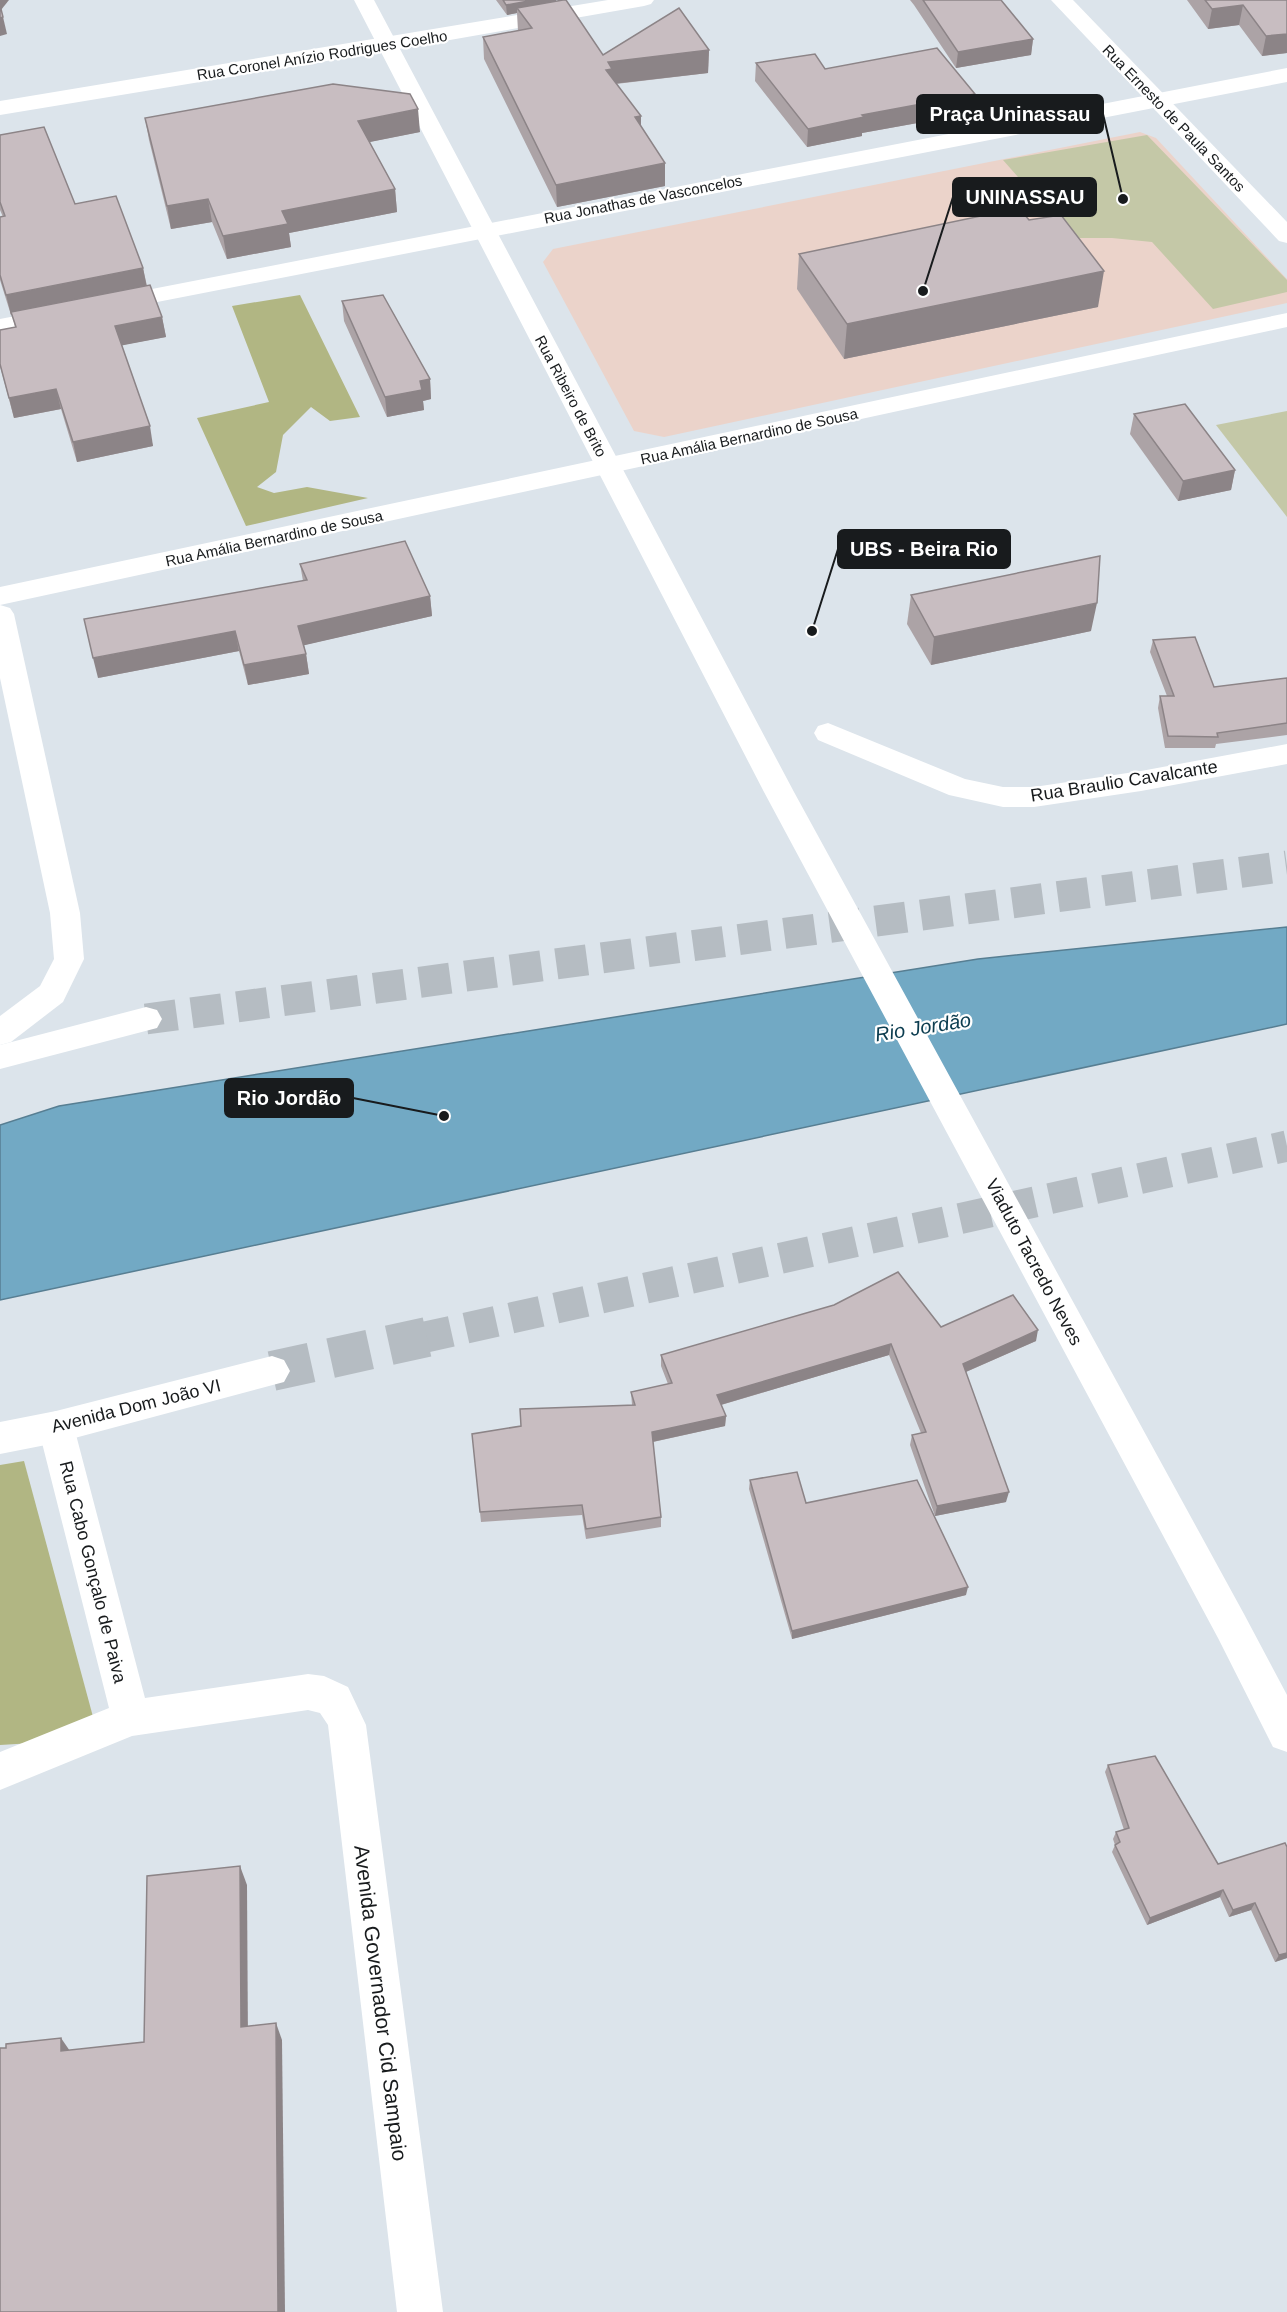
<svg xmlns="http://www.w3.org/2000/svg" width="1287" height="2312" font-family="Helvetica,sans-serif">
<style>
.education{fill:#ebd3ca}
.green{fill:#c4c8a7}
.forest{fill:#b1b683}
.water{fill:#72a9c4;stroke:#577e92;stroke-width:1.5}
.lines{fill:none;stroke-linecap:round;stroke-linejoin:round}
.secondary-tunnel-far1{stroke:#b5bcc2;stroke-width:31;stroke-dasharray:31 15;stroke-linecap:butt}
.secondary-tunnel{stroke:#b5bcc2;stroke-width:40;stroke-dasharray:40 20;stroke-linecap:butt}
.street{fill:#fff;fill-rule:evenodd}
.secondary{fill:#fff;fill-rule:evenodd}
.primary{fill:#fff;fill-rule:evenodd}
.wall{fill:#aca3a6}
.shaded-wall{fill:#8c8487}
.building{fill:#c8bdc1;stroke:#8c8487;stroke-width:1.5}
.labels{text-anchor:middle;dominant-baseline:central;stroke-width:4.5;stroke-linejoin:round;paint-order:stroke}
.far-street-label{font-size:15px;fill:#181b1d;stroke:#fff}
.street-label{font-size:18px;fill:#181b1d;stroke:#fff}
.water-label{font-size:20px;font-style:italic;fill:#0b3c4f;stroke:#fff}
.near-street-label{font-size:21px;fill:#181b1d;stroke:#fff}
.leader{fill:none;stroke:#181b1d;stroke-width:2}
.callout-dot{fill:#181b1d;stroke:#fff;stroke-width:2}
.callout{fill:#181b1d;stroke:#181b1d;stroke-width:2}
.callout-label{font-size:20px;text-anchor:middle;font-weight:bold;fill:#fff}
</style>
<rect width="100%" height="100%" fill="#dce4eb"/>
<polygon class="education" points="1140,132 1156,138 1287,279 1287,303 664,437 634,431 543,262 553,249"/>
<g class="green">
<polygon points="1147,135 1287,280 1287,292 1213,309 1152,242 1112,238 1072,238 1003,160"/>
<polygon points="1287,411 1287,517 1216,425"/>
</g>
<g class="forest">
<polygon points="300,295 360,417 330,421 311,407 283,435 276,472 257,487 274,493 307,487 368,498 246,526 197,418 269,402 232,306"/>
<polygon points="24,1461 99,1739 0,1745 0,1465"/>
</g>
<polygon class="water" points="1287,927 1287,1024 0,1300 0,1125 59,1106 978,959"/>
<g class="lines">
<g class="secondary-tunnel-far1">
<polyline points="146,1019 1287,866"/>
<polyline points="421,1338 1287,1146"/>
</g>
<polyline class="secondary-tunnel" points="272,1371 427,1337"/>
<g class="street">
<polygon points="1287,68 1287,82 111,311 102,309 99,304 102,299 111,297"/>
<polygon points="57,308 66,310 69,315 66,320 0,333 0,319"/>
<polygon points="1287,313 1287,327 0,605 0,587"/>
<polygon points="0,605 10,608 14,614 80,913 84,959 63,1002 11,1042 0,1045 0,1016 40,986 54,959 50,913 0,678"/>
<polygon points="828,723 965,779 1003,787 1034,787 1141,771 1287,744 1287,764 1141,791 1034,807 1003,807 949,795 818,740 814,733 818,726"/>
<polygon points="56,1411 69,1416 74,1427 145,1698 308,1674 324,1676 348,1687 366,1725 443,2312 397,2312 328,1725 320,1713 308,1710 132,1736 0,1790 0,1752 109,1708 38,1427 43,1416"/>
</g>
<g class="secondary">
<polygon points="608,0 654,0 651,4 644,6 387,51 0,115 0,101"/>
<polygon points="146,1007 157,1010 162,1019 157,1028 0,1069 0,1045"/>
<polygon points="272,1356 284,1360 290,1371 284,1382 56,1443 0,1454 0,1422 56,1411"/>
</g>
<g class="primary">
<polygon points="354,0 374,0 794,792 1244,1614 1287,1695 1287,1752 1273,1747 1218,1638 764,792"/>
<polygon points="1051,0 1073,0 1287,222 1287,243 1279,241"/>
</g>
</g>
<g class="wall">
<polygon points="496,0 556,0 556,1 603,55 709,50 708,73 616,84 641,126 665,186 557,207 484,59 483,37 518,31 517,13 507,15"/>
<polygon points="910,0 1001,0 1033,39 1031,55 956,68 914,5"/>
<polygon points="1187,0 1287,0 1287,53 1262,56 1239,25 1208,29"/>
<polygon points="756,63 825,69 975,94 973,113 862,133 862,136 807,147 755,81"/>
<polygon points="145,118 420,132 369,142 395,189 397,212 289,233 291,247 227,259 212,222 171,229 149,140"/>
<polygon points="0,135 75,204 143,268 147,286 162,317 166,337 122,345 153,446 77,462 61,409 14,418 0,366 0,330 15,327 12,314 11,315 0,280 0,217 3,217 0,210"/>
<polygon points="799,254 1098,307 844,359 797,289"/>
<polygon points="342,301 430,379 431,399 423,401 424,410 387,417 344,321"/>
<polygon points="1134,414 1235,470 1231,490 1178,501 1130,434"/>
<polygon points="300,564 430,596 432,616 304,645 306,654 309,674 248,685 239,651 98,678 303,581"/>
<polygon points="911,595 1091,631 931,665 907,624"/>
<polygon points="1153,640 1214,687 1287,678 1287,735 1216,744 1215,748 1165,748 1158,708 1160,696 1167,696 1150,652"/>
<polygon points="941,1327 1036,1341 966,1372 1006,1502 935,1516 910,1445 912,1435 921,1433 889,1355 721,1405 726,1416 725,1426 653,1442 661,1517 661,1527 586,1539 582,1515 481,1522 472,1434 521,1426 632,1405 631,1392 668,1384 661,1366 661,1355"/>
<polygon points="750,1480 966,1595 792,1639 749,1489"/>
<polygon points="1108,1765 1218,1864 1287,1847 1287,1958 1275,1962 1251,1910 1229,1917 1220,1897 1147,1925 1112,1852 1115,1845 1113,1839 1116,1832 1124,1830 1105,1772"/>
</g>
<g class="shaded-wall">
<polygon points="0,0 9,0 1,10 0,7"/>
<polygon points="534,0 556,0 556,6 517,8 517,13 507,15 506,5"/>
<polygon points="1243,5 1239,25 1208,29 1212,9"/>
<polygon points="3,17 7,34 0,36 0,18"/>
<polygon points="1287,34 1287,53 1262,56 1266,36"/>
<polygon points="1033,39 1031,55 956,68 958,52"/>
<polygon points="709,50 708,73 612,84 606,70 608,62"/>
<polygon points="975,94 973,113 862,133 862,136 807,147 808,129 862,115"/>
<polygon points="418,109 420,132 360,144 358,121"/>
<polygon points="641,116 641,138 635,117"/>
<polygon points="665,163 665,186 557,207 556,185"/>
<polygon points="395,189 397,212 289,233 291,247 227,259 223,236 282,211"/>
<polygon points="208,199 212,222 171,229 167,206"/>
<polygon points="143,268 147,288 11,315 6,295"/>
<polygon points="1104,271 1098,307 844,359 847,324"/>
<polygon points="162,317 166,337 119,346 115,326"/>
<polygon points="430,379 431,399 423,401 424,410 387,417 385,397 420,381"/>
<polygon points="56,389 61,409 14,418 9,398"/>
<polygon points="150,426 153,446 77,462 73,442"/>
<polygon points="1235,470 1231,490 1178,501 1183,481"/>
<polygon points="430,596 432,616 301,646 298,626"/>
<polygon points="1097,603 1091,631 931,665 934,637"/>
<polygon points="235,631 239,651 98,678 93,658"/>
<polygon points="306,654 309,674 248,685 244,665"/>
<polygon points="1038,1330 1036,1341 961,1374 963,1364"/>
<polygon points="891,1344 889,1355 717,1406 717,1395"/>
<polygon points="726,1416 725,1426 652,1442 652,1432"/>
<polygon points="1009,1492 1006,1502 935,1516 937,1506"/>
<polygon points="968,1587 966,1595 792,1639 792,1631"/>
<polygon points="240,1866 247,1885 248,2044 241,2027"/>
<polygon points="1223,1890 1220,1897 1147,1925 1150,1918"/>
<polygon points="1255,1903 1251,1910 1229,1917 1233,1910"/>
<polygon points="1287,1953 1287,1958 1275,1962 1279,1955"/>
<polygon points="276,2023 282,2040 285,2312 278,2312"/>
<polygon points="61,2038 72,2054 61,2051"/>
</g>
<g class="building">
<polygon points="503,0 534,0 506,5"/>
<polygon points="563,0 566,0 603,55 679,8 709,50 608,62 612,69 606,70 641,116 635,117 665,163 556,185 483,37 532,28 517,8"/>
<polygon points="923,0 1001,0 1033,39 958,52"/>
<polygon points="1205,0 1287,0 1287,34 1266,36 1243,5 1212,9"/>
<polygon points="0,5 3,17 0,18"/>
<polygon points="937,48 975,94 862,115 864,117 808,129 756,63 815,54 825,69"/>
<polygon points="333,84 410,94 418,109 358,121 395,189 282,211 288,224 223,236 208,199 167,206 145,118"/>
<polygon points="44,127 75,204 116,196 143,268 6,295 0,275 0,217 5,216 0,202 0,135"/>
<polygon points="1019,208 1029,220 1061,215 1104,271 847,324 799,254"/>
<polygon points="150,285 162,317 115,326 150,426 73,442 56,389 9,398 0,364 0,330 16,327 11,312"/>
<polygon points="383,295 430,379 420,381 422,390 385,397 342,301"/>
<polygon points="1185,404 1235,470 1183,481 1134,414"/>
<polygon points="405,541 430,596 298,626 306,654 244,665 235,631 93,658 84,619 307,580 300,564"/>
<polygon points="1100,556 1097,603 934,637 911,595"/>
<polygon points="1195,637 1214,687 1287,678 1287,723 1217,733 1218,737 1168,736 1160,696 1174,696 1153,640"/>
<polygon points="898,1272 941,1327 1013,1295 1038,1330 963,1364 1009,1492 937,1506 912,1435 926,1432 891,1344 717,1395 726,1416 652,1432 661,1517 586,1529 582,1505 480,1512 472,1434 521,1426 520,1409 635,1405 631,1392 672,1383 661,1355 834,1305"/>
<polygon points="797,1472 806,1503 917,1480 968,1587 792,1631 750,1480"/>
<polygon points="1155,1756 1218,1864 1285,1843 1287,1847 1287,1953 1279,1955 1255,1903 1233,1910 1223,1890 1150,1918 1115,1845 1120,1842 1116,1832 1129,1828 1108,1765"/>
<polygon points="240,1866 241,2027 276,2023 278,2312 0,2312 0,2048 6,2048 6,2044 61,2038 61,2051 144,2042 147,1876"/>
</g>
<g class="labels">
<g class="far-street-label">
<text transform="translate(322 55) rotate(-9)">Rua Coronel Anízio Rodrigues Coelho</text>
<text transform="translate(1174 118) rotate(46)">Rua Ernesto de Paula Santos</text>
<text transform="translate(643 199) rotate(-11)">Rua Jonathas de Vasconcelos</text>
<text transform="translate(571 396) rotate(62)">Rua Ribeiro de Brito</text>
<text transform="translate(749 436) rotate(-12)">Rua Amália Bernardino de Sousa</text>
<text transform="translate(274 538) rotate(-12)">Rua Amália Bernardino de Sousa</text>
</g>
<g class="street-label">
<text transform="translate(1124 781) rotate(-9)">Rua Braulio Cavalcante</text>
<text transform="translate(1034 1262) rotate(62)">Viaduto Tacredo Neves</text>
<text transform="translate(136 1406) rotate(-14)">Avenida Dom João VI</text>
<text transform="translate(93 1572) rotate(76)">Rua Cabo Gonçalo de Paiva</text>
</g>
<g class="water-label">
<text transform="translate(923 1027) rotate(-9)">Rio Jordão</text>
</g>
<g class="near-street-label">
<text transform="translate(381 2003) rotate(83)">Avenida Governador Cid Sampaio</text>
</g>
</g>
<path class="leader" d="M1123 199L1103 114M923 291L953 197M812 631L838 549M444 1116L353 1098"/>
<g class="callout-dot">
<circle cx="1123" cy="199" r="6"/>
<circle cx="923" cy="291" r="6"/>
<circle cx="812" cy="631" r="6"/>
<circle cx="444" cy="1116" r="6"/>
</g>
<g class="callout">
<rect x="917" y="95" width="186" height="38" rx="6"/>
<rect x="953" y="178" width="143" height="38" rx="6"/>
<rect x="838" y="530" width="172" height="38" rx="6"/>
<rect x="225" y="1079" width="128" height="38" rx="6"/>
</g>
<g class="callout-label">
<text x="1010" y="121">Praça Uninassau</text>
<text x="1025" y="204">UNINASSAU</text>
<text x="924" y="556">UBS - Beira Rio</text>
<text x="289" y="1105">Rio Jordão</text>
</g>
</svg>
